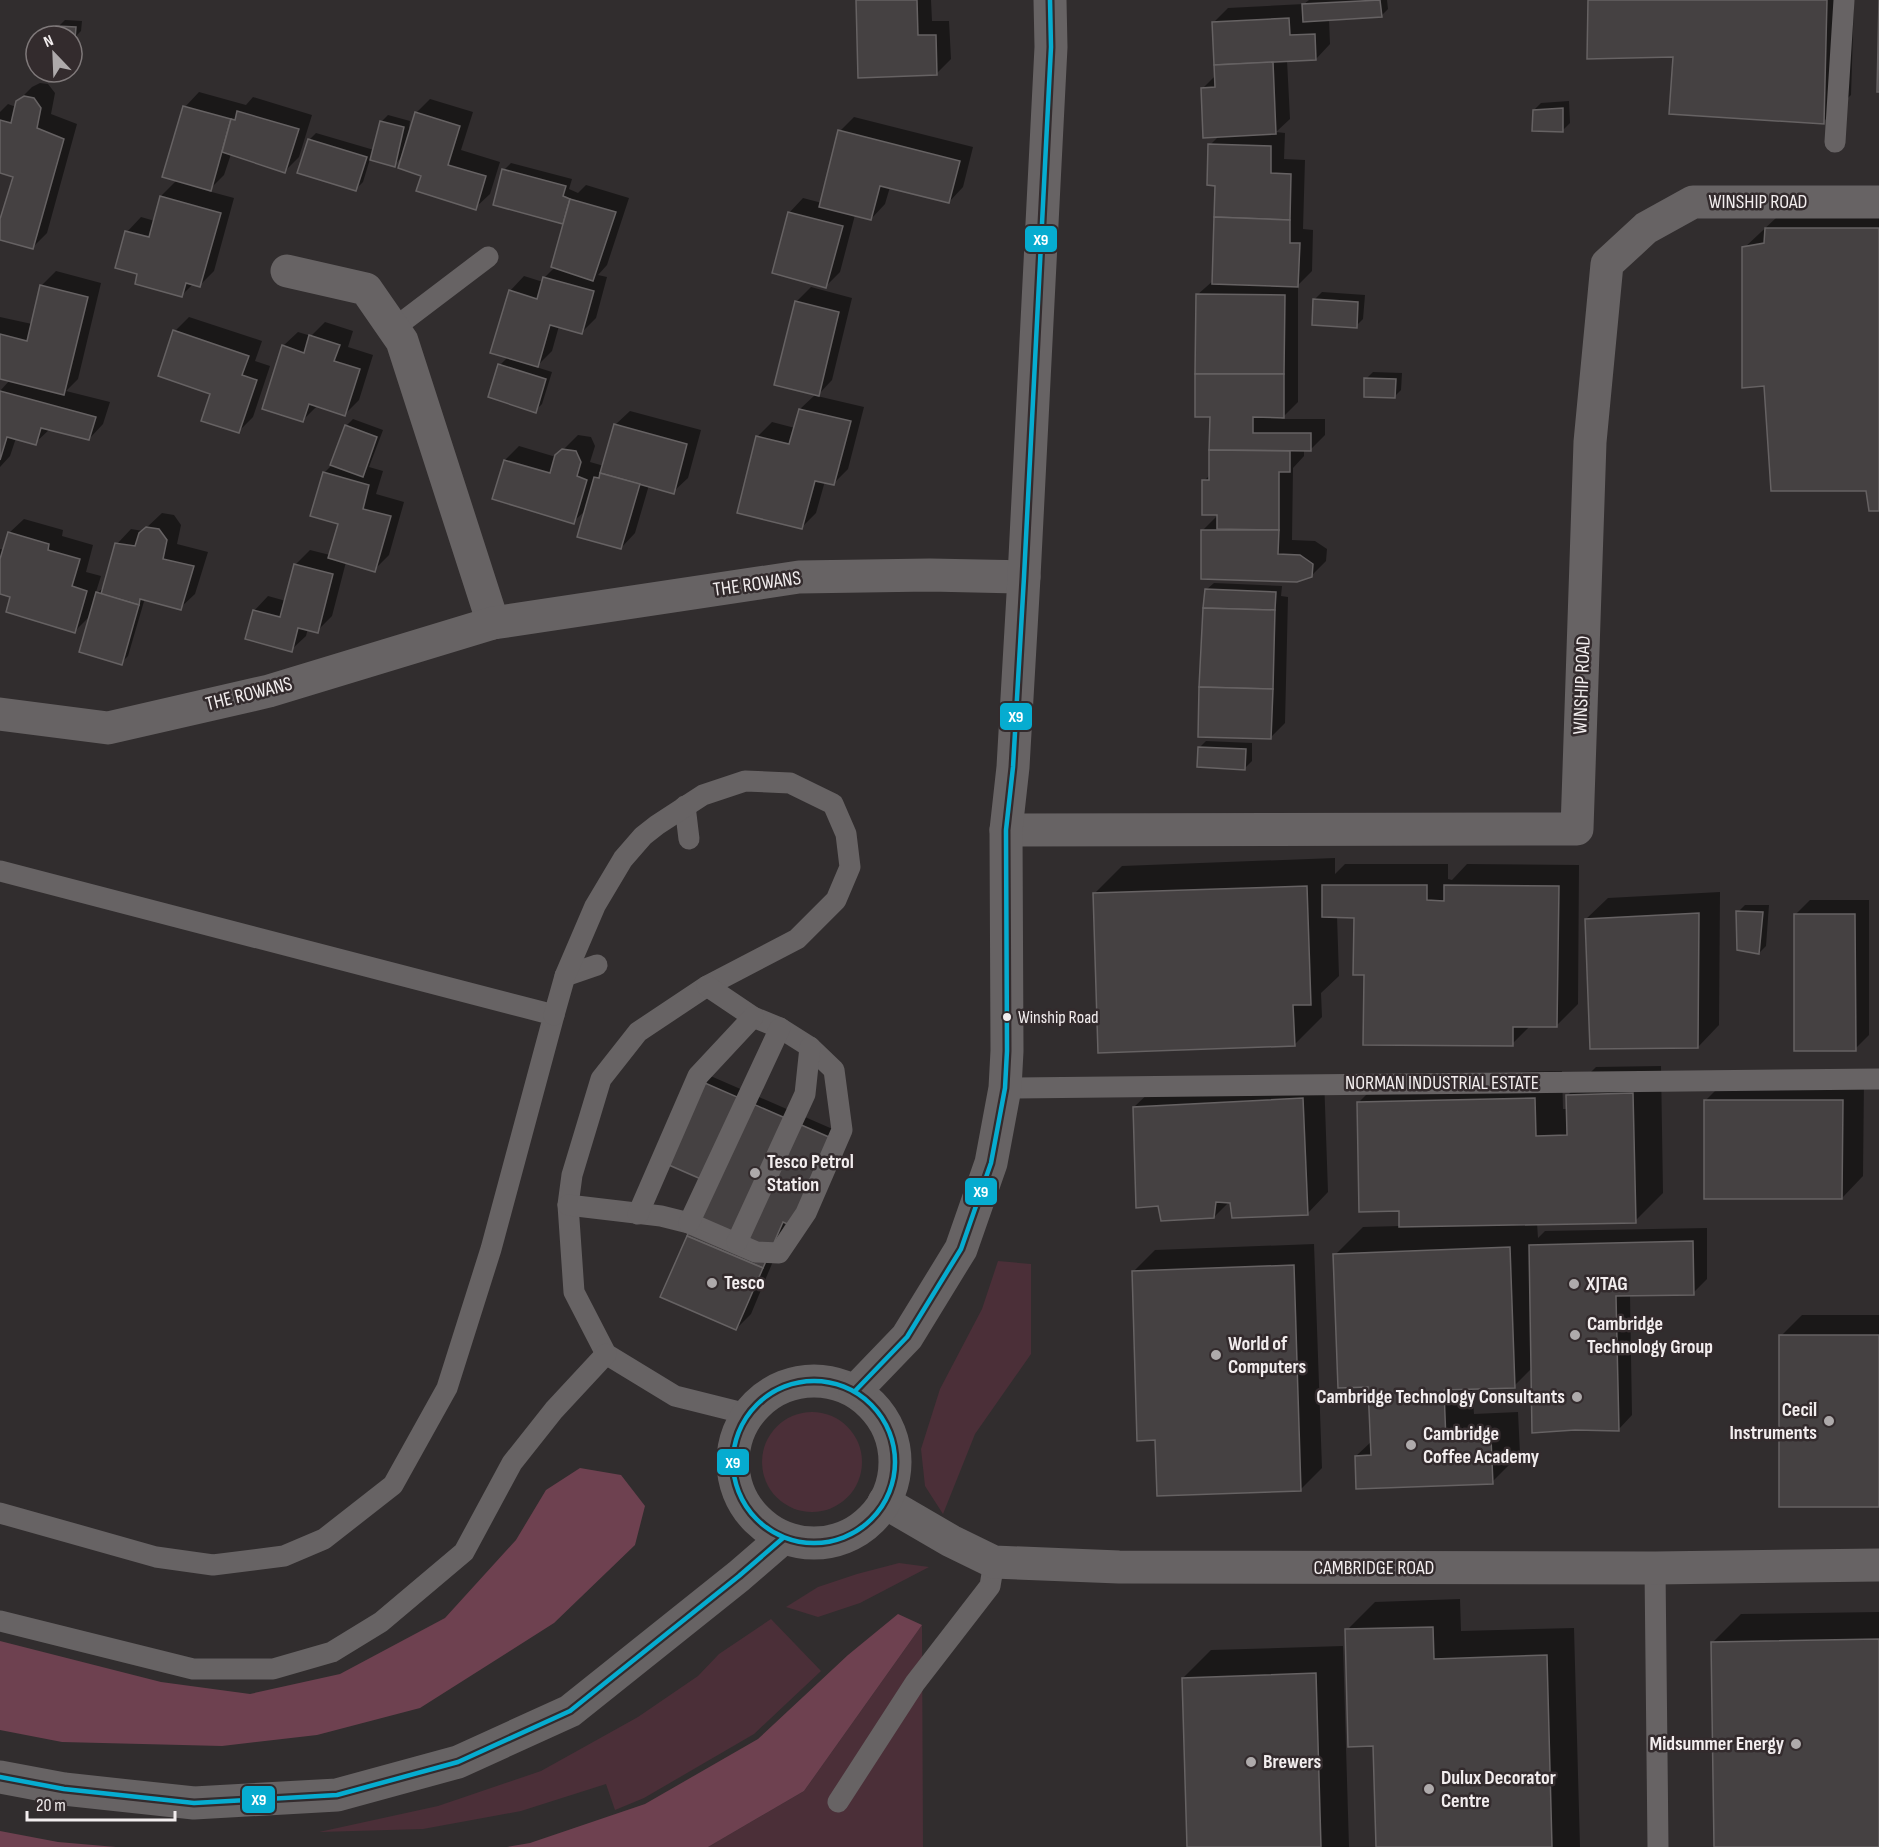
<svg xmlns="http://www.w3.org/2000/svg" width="1879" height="1847" font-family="'Sofia Sans Condensed',sans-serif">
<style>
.green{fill:#4b2f38}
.forest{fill:#6e4150}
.shadow{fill:#0007}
.building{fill:#454142;stroke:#666263;stroke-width:1.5}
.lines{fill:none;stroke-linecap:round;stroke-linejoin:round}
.service{stroke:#676364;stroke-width:21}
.minor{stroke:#676364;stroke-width:33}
.tertiary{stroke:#676364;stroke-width:33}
.bus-1-casing{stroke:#332b2d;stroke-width:9}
.bus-1{stroke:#06acd0;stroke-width:4.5}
.bus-dot{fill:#f2edee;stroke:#332b2d;stroke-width:2}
.poi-dot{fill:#aeaaab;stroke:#332b2d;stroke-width:2}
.labels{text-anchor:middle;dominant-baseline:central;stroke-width:5;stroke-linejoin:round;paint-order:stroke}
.bus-label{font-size:18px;fill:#f2edee;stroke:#332b2d;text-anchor:start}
.street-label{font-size:20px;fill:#f2edee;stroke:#332b2d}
.poi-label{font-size:20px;font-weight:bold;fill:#f2edee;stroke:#332b2d;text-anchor:start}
.line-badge{stroke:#332b2d;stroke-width:2}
.badge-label{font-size:16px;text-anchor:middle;font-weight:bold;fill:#fff}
</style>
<rect width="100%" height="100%" fill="#312d2e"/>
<g class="green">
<polygon points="998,1261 1031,1264 1031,1354 975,1434 943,1514 925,1486 921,1449 940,1389 982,1309"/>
<circle cx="812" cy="1462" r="50"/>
<polygon points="899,1563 929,1567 860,1603 818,1617 786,1607 818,1587 857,1574"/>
<polygon points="771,1619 821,1671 754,1734 644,1798 615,1810 606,1784 521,1811 423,1829 319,1832 438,1806 541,1771 638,1717 698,1676 719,1654"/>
<polygon points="922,1625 923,1847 708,1847 804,1791"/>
</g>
<g class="forest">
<polygon points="580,1468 621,1475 645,1506 635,1545 554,1623 420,1708 317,1735 222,1746 62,1742 0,1730 0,1641 161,1682 250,1694 340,1674 445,1618 516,1540 546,1490"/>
<polygon points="898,1614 922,1625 804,1791 708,1847 507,1847 530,1843 645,1804 758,1739 848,1655"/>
<polygon points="0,1831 58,1842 116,1847 0,1847"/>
</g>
<g class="shadow">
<polygon points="857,0 931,0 932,21 949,21 951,59 936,74"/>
<polygon points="1309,0 1387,0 1388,9 1381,16 1329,19 1330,44 1316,59 1287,60 1290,119 1276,132 1285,133 1284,159 1305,160 1303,229 1313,230 1312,271 1298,285 1298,402 1281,419 1325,419 1325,435 1311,449 1304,449 1304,456 1293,468 1292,540 1315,541 1327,549 1326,561 1312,575 1203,530 1220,513 1204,481 1211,474 1211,415 1197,295 1214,280 1216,184 1210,145 1219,136 1203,88 1216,75 1213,23 1228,8 1304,4"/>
<polygon points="1590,0 1854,0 1851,95 1823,122 1674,56"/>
<polygon points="65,20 82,21 81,31 75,37 57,36 58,27"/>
<polygon points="40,83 48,84 55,93 51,114 77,124 47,233 33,247 0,238 0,224 14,176 0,171 0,112 8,104 16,107 17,102 32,87"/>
<polygon points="199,92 246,105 253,97 312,115 299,157 285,171 231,154 224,175 208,191 234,198 214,271 200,285 194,283 182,295 139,273 127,232 141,217 155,221 161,196 177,180 185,107"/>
<polygon points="430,99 473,112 461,150 500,162 490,194 475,208 423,175 403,156 394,165 370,159 363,182 356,189 309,140 316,133 374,150 381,122 388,115 410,121 409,128 411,129 416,113"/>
<polygon points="1569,101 1570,123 1563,130 1534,110 1541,103"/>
<polygon points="854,117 973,147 963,187 949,202 890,187 885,204 871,219 855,215 840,272 826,286 789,213 803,198 822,203 840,131"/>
<polygon points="511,163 572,179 569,189 578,193 586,185 629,198 607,265 598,275 607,277 596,318 581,333 559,326 552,351 536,367 552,372 542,404 535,411 500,365 508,357 510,291 524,276 543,282 544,278 555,267 566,219 562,223 504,170"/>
<polygon points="1794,201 1879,201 1879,510 1867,490 1765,384 1744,248"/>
<polygon points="56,271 101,283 78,379 66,391 110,402 103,424 89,439 50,429 35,443 16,438 10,456 0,467 0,391 10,380 0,378 0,317 32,324 41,286"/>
<polygon points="811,287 852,298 832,380 817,396 864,407 848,469 834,483 825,481 816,513 802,527 758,436 772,422 795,428 800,409 816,394 796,302"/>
<polygon points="1322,292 1365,295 1363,319 1356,326 1315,299"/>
<polygon points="189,317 262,341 255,361 270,366 253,417 238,432 212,393 175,331"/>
<polygon points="325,322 353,331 348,347 373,355 359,400 345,414 317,406 303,420 283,346 298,332 311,336"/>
<polygon points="1373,372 1402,373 1401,390 1394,397 1366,379"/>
<polygon points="630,411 701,430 688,478 673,492 649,485 635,533 621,548 586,510 573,522 505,460 519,446 556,457 578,435 591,437 595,446 590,462 604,466 615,425"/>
<polygon points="353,419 383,430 369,467 383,471 376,494 404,502 389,555 374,570 346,562 332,616 317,631 308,628 306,636 291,650 254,611 268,596 286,601 296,564 310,550 330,555 339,523 324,473 332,465 346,426"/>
<polygon points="162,513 174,515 181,525 177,544 208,552 195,594 180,608 145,598 128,656 121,663 92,614 75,631 12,596 0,592 0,549 4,550 9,533 24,519 63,530 62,536 93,545 86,572 101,576 95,595 105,586 117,544 131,529 143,531"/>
<polygon points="1214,583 1282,586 1281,596 1288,597 1285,723 1271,737 1207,589"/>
<polygon points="1206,741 1252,743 1252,761 1245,768 1199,748"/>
<polygon points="1335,858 1335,874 1345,864 1448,864 1448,879 1452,880 1467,864 1579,865 1578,1004 1557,1025 1531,1025 1512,1044 1365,973 1355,916 1337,916 1339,976 1321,993 1322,1017 1294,1045 1094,894 1122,866"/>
<polygon points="1720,892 1719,1025 1698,1047 1586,919 1608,898"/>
<polygon points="1810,900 1869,900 1869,1035 1855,1049 1795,915"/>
<polygon points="1745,905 1769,905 1766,946 1759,953 1738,912"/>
<polygon points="1661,1066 1663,1193 1635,1221 1537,1223 1538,1238 1545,1231 1707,1228 1707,1279 1693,1293 1630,1295 1632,1415 1618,1430 1532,1368 1514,1386 1472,1388 1474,1414 1518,1412 1520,1454 1492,1482 1356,1456 1372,1441 1370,1386 1335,1255 1363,1227 1400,1226 1400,1210 1358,1103 1386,1075 1562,1071 1563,1109 1568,1109 1568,1095 1596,1067"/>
<polygon points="706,1074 844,1134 786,1222 773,1252 776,1254 751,1314 736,1329 712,1183 664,1162"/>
<polygon points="1324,1077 1328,1192 1307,1214 1229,1202 1214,1217 1134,1107 1156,1086"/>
<polygon points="1727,1079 1864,1079 1863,1176 1842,1198 1706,1100"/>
<polygon points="1314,1244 1322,1468 1300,1490 1134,1271 1155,1250"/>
<polygon points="1802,1315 1879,1315 1879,1506 1781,1336"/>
<polygon points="1460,1599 1461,1631 1574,1628 1580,1847 1377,1847 1375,1744 1347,1630 1375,1602"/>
<polygon points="1879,1612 1879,1847 1715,1847 1713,1642 1741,1614"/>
<polygon points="1343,1646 1349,1847 1188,1847 1183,1678 1211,1650"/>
</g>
<g class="building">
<polygon points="856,0 917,0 918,35 936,35 937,75 858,78"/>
<polygon points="1380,0 1382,17 1303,22 1302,4"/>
<polygon points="1588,0 1827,0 1824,124 1669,114 1673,57 1587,59"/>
<polygon points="1879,0 1879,92 1877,92"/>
<polygon points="1289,18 1290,35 1315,34 1316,60 1214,65 1212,22"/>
<polygon points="56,26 76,27 75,39 72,39 72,36 56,36"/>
<polygon points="1273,62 1276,134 1203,138 1201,88 1215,87 1214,65"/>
<polygon points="24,96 34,98 41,108 37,128 64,139 33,249 0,240 0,219 13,177 0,173 0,120 11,123 16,101"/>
<polygon points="183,106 231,119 211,191 162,177"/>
<polygon points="1563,108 1563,132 1532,131 1533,110"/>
<polygon points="237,111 299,129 285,173 222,152 231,119 235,120"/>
<polygon points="415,112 460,126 448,165 486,176 476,210 416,191 421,176 398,168"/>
<polygon points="380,121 404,127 395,167 370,160"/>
<polygon points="838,130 960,161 949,203 880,186 871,220 819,207"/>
<polygon points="308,139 367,157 356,191 297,173"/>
<polygon points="1208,144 1271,146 1271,173 1291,174 1290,220 1214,217 1215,186 1207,185"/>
<polygon points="502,169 566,186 563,196 570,199 563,224 493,205"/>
<polygon points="160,196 221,213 200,287 186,283 182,297 135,284 137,274 115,268 125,231 149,237"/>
<polygon points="570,199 616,212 593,281 551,267"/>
<polygon points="788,212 843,226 826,288 772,273"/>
<polygon points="1214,217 1290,220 1290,243 1300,243 1298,287 1212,284"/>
<polygon points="1765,228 1879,228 1879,511 1869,511 1866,491 1771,491 1764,386 1742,388 1742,247 1764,243"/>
<polygon points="543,277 594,291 582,334 550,325 538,367 490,353 509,290 537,299"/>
<polygon points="40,285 88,297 64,395 0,379 0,334 27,341"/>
<polygon points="1196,294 1285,295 1284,374 1195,374"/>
<polygon points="1313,299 1358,302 1357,328 1312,325"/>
<polygon points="795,301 839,312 819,396 774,385"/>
<polygon points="173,330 249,356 242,375 257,380 239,433 201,421 210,394 158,376"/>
<polygon points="309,335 340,345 334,361 360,369 345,416 309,404 303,422 262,409 282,345 304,353"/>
<polygon points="498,364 546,379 536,413 488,397"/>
<polygon points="1195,374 1284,374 1284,418 1253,417 1253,433 1311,433 1311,451 1209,450 1210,417 1195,417"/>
<polygon points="1364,378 1396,379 1395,398 1364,397"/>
<polygon points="0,391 96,417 89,440 41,428 36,445 7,437 0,460"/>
<polygon points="799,409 851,421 834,485 815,481 802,529 737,513 756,436 789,444"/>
<polygon points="614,424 687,444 674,494 600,473"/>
<polygon points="345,425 377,437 363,477 330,465"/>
<polygon points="562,449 576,451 581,462 577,476 587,480 574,524 492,499 504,460 550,473 555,455"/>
<polygon points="1209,450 1290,451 1290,472 1279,472 1279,530 1217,529 1217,515 1202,515 1202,480 1209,480"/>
<polygon points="323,472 369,485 363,509 391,516 375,572 328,558 338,524 310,516"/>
<polygon points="600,473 640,484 621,549 577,537 594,477 599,478"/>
<polygon points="146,527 159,529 167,540 163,559 194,566 181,610 140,599 139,605 101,594 115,543 135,546 139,533"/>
<polygon points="1201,530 1279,530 1278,554 1300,555 1313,564 1312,577 1297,582 1201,579"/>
<polygon points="8,532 49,544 48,550 80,559 72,586 87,591 75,633 6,612 10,597 0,594 0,559"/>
<polygon points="294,564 333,574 318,633 298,628 292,652 245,639 253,610 280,617"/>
<polygon points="1205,589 1276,592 1275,610 1203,608"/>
<polygon points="96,592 139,605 122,665 79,652"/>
<polygon points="1203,608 1275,610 1273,689 1199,687"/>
<polygon points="1199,687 1273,689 1271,739 1198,737"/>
<polygon points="1198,747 1246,749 1245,770 1197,767"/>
<polygon points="1322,885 1427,885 1427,900 1444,901 1444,885 1559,886 1557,1027 1513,1027 1513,1046 1363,1045 1364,975 1353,975 1354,918 1322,917"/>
<polygon points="1307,886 1311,1005 1293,1005 1295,1046 1098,1053 1093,893"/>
<polygon points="1736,911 1763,912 1759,954 1737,950"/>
<polygon points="1699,913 1698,1048 1590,1049 1585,919"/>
<polygon points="1794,914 1855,914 1856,1051 1794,1051"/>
<polygon points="698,1080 838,1141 799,1229 783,1222 763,1268 687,1236 710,1183 662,1162"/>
<polygon points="1633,1093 1636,1223 1399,1227 1399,1211 1359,1212 1357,1102 1535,1098 1536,1136 1567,1135 1566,1095"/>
<polygon points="1303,1098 1308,1215 1232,1218 1230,1203 1216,1202 1214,1218 1161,1221 1158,1206 1136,1208 1133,1107"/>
<polygon points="1704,1100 1843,1100 1842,1199 1704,1199"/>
<polygon points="687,1236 763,1268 736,1330 660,1297"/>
<polygon points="1693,1241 1694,1295 1616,1296 1619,1431 1575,1430 1532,1433 1529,1245"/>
<polygon points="1510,1247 1515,1388 1444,1390 1446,1441 1491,1439 1493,1484 1356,1489 1355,1456 1371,1455 1368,1387 1338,1388 1333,1254"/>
<polygon points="1294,1265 1301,1491 1157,1496 1155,1440 1137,1441 1132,1271"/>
<rect x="1779" y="1335" width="100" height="172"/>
<polygon points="1433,1627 1434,1659 1547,1655 1552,1847 1376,1847 1373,1746 1348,1747 1345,1629"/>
<polygon points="1879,1639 1879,1847 1714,1847 1711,1642"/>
<polygon points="1316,1673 1321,1847 1187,1847 1182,1678"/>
</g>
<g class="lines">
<g class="service">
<polyline points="1835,142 1844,0"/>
<polyline points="393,329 488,257"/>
<polyline points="685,806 689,839"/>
<polyline points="0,871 554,1015 491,1249 447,1388 393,1485 324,1539 284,1556 213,1565 156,1557 0,1513"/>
<polyline points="565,976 597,965"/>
<polyline points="554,1015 565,976 595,906 623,859 643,836 657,825 703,795 745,781 790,783 833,804 846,834 850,867 836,900 797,939 707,986 638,1032 601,1079 572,1175 568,1205 574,1292 606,1354 675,1396 747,1414"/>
<polyline points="1005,1088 1879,1079"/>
<polyline points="568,1205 661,1216 689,1223 756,1252 779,1253 806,1213 842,1130 834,1070 810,1047 780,1028 753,1017 707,986"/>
<polyline points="638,1214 698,1076 753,1017"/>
<polyline points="689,1223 780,1028"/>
<polyline points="737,1242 805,1094 810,1047"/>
<polyline points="1655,1568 1658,1847"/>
<polyline points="0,1621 193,1669 273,1669 332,1652 381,1622 464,1552 512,1463 554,1410 606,1354"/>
<polyline points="838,1802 915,1683 990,1586 994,1562"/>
</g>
<g class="minor">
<polyline points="287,271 366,289 402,341 493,623"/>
<polyline points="0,714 108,728 269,691 493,623 799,577 930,575 1024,577"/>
<polyline points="1006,830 1577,829 1590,442 1607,264 1646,228 1693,202 1879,202"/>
<polyline points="884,1502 951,1541 994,1562 1119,1567 1655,1568 1879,1565"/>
</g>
<g class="tertiary">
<circle cx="814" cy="1462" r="81"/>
<polyline points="855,1391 907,1337 961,1249 991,1163 1005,1088 1007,1051 1006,830 1013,767 1024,577 1051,47 1050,0"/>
<polyline points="0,1777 64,1789 194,1803 337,1795 458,1762 570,1711 739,1576 783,1538"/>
</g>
<g class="bus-1-casing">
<g id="bus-1">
<circle cx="814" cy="1462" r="81"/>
<polyline points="855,1391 907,1337 961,1249 991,1163 1005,1088 1007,1051 1006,830 1013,767 1024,577 1051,47 1050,0"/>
<polyline points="0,1777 64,1789 194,1803 337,1795 458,1762 570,1711 739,1576 783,1538"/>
</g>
</g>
<use href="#bus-1" class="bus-1"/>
</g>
<circle class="bus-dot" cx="1007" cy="1017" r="5"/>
<g class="poi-dot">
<circle cx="755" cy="1173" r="6"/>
<circle cx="712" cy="1283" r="6"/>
<circle cx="1574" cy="1284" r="6"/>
<circle cx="1575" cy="1335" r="6"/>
<circle cx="1216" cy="1355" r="6"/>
<circle cx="1577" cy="1397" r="6"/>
<circle cx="1829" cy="1421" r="6"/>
<circle cx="1411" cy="1445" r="6"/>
<circle cx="1796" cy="1744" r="6"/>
<circle cx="1251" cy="1762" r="6"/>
<circle cx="1429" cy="1789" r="6"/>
</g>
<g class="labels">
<g class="bus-label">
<text x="1018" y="1017">Winship Road</text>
</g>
<g class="street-label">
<text x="1758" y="202">WINSHIP ROAD</text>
<text transform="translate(757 584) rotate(-8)">THE ROWANS</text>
<text transform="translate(1582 685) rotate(-88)">WINSHIP ROAD</text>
<text transform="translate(249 694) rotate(-14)">THE ROWANS</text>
<text x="1442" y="1083">NORMAN INDUSTRIAL ESTATE</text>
<text x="1374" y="1568">CAMBRIDGE ROAD</text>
</g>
<g class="poi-label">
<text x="767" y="1162">Tesco Petrol<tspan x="767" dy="23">Station</tspan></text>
<text x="724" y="1283">Tesco</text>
<text x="1586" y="1284">XJTAG</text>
<text x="1587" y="1324">Cambridge<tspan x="1587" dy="23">Technology Group</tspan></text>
<text x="1228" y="1344">World of<tspan x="1228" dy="23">Computers</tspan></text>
<text x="1565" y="1397" text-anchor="end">Cambridge Technology Consultants</text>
<text x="1817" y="1410" text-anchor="end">Cecil<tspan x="1817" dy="23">Instruments</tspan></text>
<text x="1423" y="1434">Cambridge<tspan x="1423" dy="23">Coffee Academy</tspan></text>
<text x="1784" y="1744" text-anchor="end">Midsummer Energy</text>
<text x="1263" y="1762">Brewers</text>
<text x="1441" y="1778">Dulux Decorator<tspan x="1441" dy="23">Centre</tspan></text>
</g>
</g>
<g class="line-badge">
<rect x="1024" y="225" width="34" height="28" rx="6" fill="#06acd0"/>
<rect x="999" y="702" width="34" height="29" rx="6" fill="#06acd0"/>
<rect x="964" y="1177" width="34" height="29" rx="6" fill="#06acd0"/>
<rect x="716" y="1448" width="34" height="28" rx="6" fill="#06acd0"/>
<rect x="241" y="1785" width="35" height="29" rx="6" fill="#06acd0"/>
</g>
<g class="badge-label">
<text x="1041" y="245">X9</text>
<text x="1016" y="722">X9</text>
<text x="981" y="1197">X9</text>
<text x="733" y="1468">X9</text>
<text x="259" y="1805">X9</text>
</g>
<g transform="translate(54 54) rotate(337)"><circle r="28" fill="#332b2d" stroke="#7f797a" stroke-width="1.5"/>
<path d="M0-4.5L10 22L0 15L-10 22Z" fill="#aeaaab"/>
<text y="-9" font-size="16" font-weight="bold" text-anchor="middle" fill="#f2edee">N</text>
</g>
<path d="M27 1811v9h148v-9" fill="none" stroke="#f2edee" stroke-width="3"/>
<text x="36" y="1811" font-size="18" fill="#f2edee" stroke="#332b2d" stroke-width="4.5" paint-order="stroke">20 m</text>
</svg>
